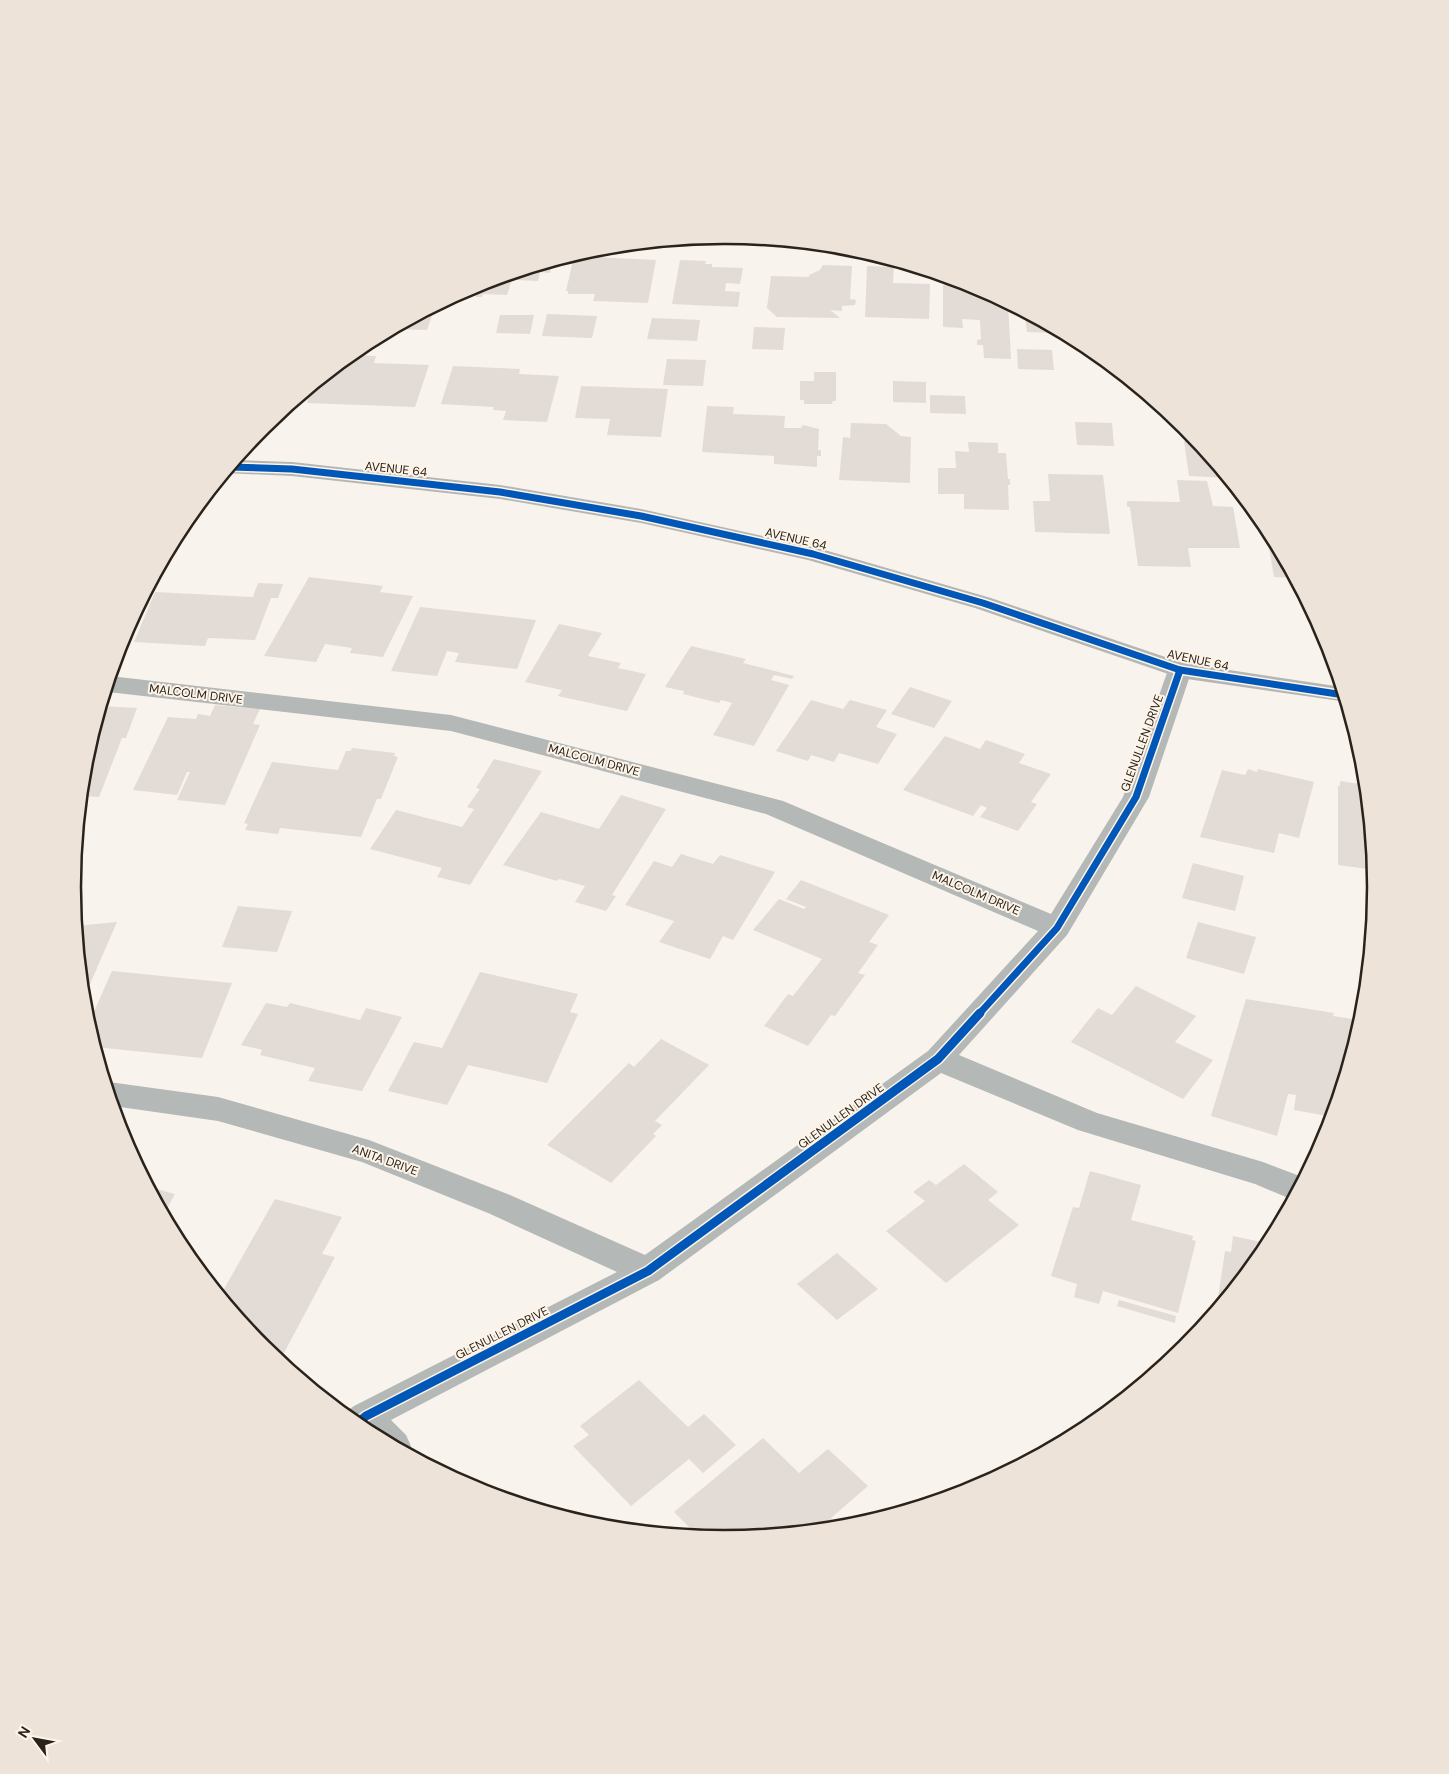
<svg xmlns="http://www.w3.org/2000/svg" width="1449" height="1774" font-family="'DM Sans',sans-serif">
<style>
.building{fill:#e3dbd6}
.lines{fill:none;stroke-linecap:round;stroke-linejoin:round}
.street{fill:#b4b8b6;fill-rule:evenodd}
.secondary{fill:#b3b6b3;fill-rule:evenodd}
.cycleway-far1-casing{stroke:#fef4e8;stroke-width:10}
.cycleway-casing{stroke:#fef4e8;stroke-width:12}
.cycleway-far1{stroke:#0057b8;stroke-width:7}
.cycleway{stroke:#0057b8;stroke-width:9}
.labels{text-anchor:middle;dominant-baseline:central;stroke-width:4;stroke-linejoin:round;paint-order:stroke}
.street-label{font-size:12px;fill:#29231b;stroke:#fef4e8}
.rim{fill:none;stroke:#29231b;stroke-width:2.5}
</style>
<rect width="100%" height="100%" fill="#f9f3ed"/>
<g class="building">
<polygon points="574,256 656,260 648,303 593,301 595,294 568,294 568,291 566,291"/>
<polygon points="680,260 706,261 705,264 712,264 712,267 743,268 740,284 726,283 725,291 740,292 738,307 672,304"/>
<polygon points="553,261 550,273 540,272 538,281 517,280 518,272"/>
<polygon points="823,265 852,266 850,299 856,300 855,305 842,306 842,311 830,310 840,318 777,317 767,308 771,276 809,277 809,275 820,270"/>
<polygon points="867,266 894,267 893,283 930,284 929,319 865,317"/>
<polygon points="514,273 507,295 483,294 482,297 476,297 476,294 466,294 467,289 475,285"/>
<polygon points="943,285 978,287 1008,303 1011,359 984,358 983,345 977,345 977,340 981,339 980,320 962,319 963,328 943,327"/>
<polygon points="1024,311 1053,327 1054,333 1027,332"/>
<polygon points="423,312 433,313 427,330 392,329"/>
<polygon points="547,314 597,316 592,338 542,336"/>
<polygon points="500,315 534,315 530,334 496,333"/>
<polygon points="652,318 700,320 697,341 647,339"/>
<polygon points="754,327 785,328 783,350 752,349"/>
<polygon points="1017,349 1052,350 1054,370 1018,369"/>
<polygon points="350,355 376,356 374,363 429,365 415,407 307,403 313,385 334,368 342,369 343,365 338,365"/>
<polygon points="667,359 706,360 703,386 663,385"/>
<polygon points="453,366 520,369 519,374 559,376 547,422 503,420 506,411 493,410 494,407 441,404"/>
<polygon points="814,372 836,372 836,401 833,401 832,404 804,404 804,400 800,400 800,381 814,381"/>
<polygon points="893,381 926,382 926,403 893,402"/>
<polygon points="581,386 668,389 661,437 607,435 610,419 575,418"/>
<polygon points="930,395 965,396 966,414 930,413"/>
<polygon points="707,406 734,407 733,414 785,416 784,428 801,428 803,425 819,429 818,450 821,450 821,456 817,456 817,467 774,464 774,456 702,452"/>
<polygon points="1075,422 1112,423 1114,446 1077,445"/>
<polygon points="851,423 886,424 901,436 911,437 910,483 839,480 843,437 850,438"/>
<polygon points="1184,441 1198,441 1228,478 1189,476"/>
<polygon points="968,442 998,443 998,453 1006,453 1008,479 1010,479 1010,485 1008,485 1009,510 964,509 964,494 938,494 938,468 956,468 955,451 969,452"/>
<polygon points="1048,474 1103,475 1110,534 1035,532 1033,501 1050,501"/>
<polygon points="1177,480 1207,481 1213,506 1233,507 1240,548 1188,548 1191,567 1138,566 1130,507 1127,507 1127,501 1180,502"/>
<polygon points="1260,517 1267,525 1295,578 1274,577 1267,536"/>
<polygon points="309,577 383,586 380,592 413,596 383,657 350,653 352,648 325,644 316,662 264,656"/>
<polygon points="258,583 283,584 278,598 271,598 255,640 208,638 205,646 134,642 155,592 253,597"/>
<polygon points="420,607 536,620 517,669 455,662 459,653 447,651 437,676 391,671"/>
<polygon points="559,624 602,633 588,656 621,663 618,668 646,674 627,711 558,696 562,690 525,682"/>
<polygon points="691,646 746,659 743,663 794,676 792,679 774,675 771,680 789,685 754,746 713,735 732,703 721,700 719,703 683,694 684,691 665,687"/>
<polygon points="910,687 952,701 934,728 891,714"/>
<polygon points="811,700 843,709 850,700 887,710 876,727 897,734 878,764 839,753 834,762 811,755 808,761 776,751"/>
<polygon points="215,705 260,709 253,724 260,725 225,805 177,800 190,772 187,772 177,795 133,790 168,717 196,719 198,714 210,716"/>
<polygon points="101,706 137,708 126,738 122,738 99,797 81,796 85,760"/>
<polygon points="945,736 980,749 986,740 1025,754 1019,763 1051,774 1031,802 1037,804 1018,831 980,817 987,808 981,805 973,816 903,790"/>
<polygon points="352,748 395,753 394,756 398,757 381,799 377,799 361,837 280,828 278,834 245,830 248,824 244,823 272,762 338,770 346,751 351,751"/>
<polygon points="494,759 542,771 470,885 437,877 442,868 370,849 396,810 462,827 474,809 467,807 480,789 476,788"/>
<polygon points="1248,769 1257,772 1258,769 1314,782 1299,838 1279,833 1274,853 1200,837 1222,770 1245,775"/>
<polygon points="1340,781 1360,784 1360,789 1367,790 1375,870 1338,865 1338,786 1340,786"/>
<polygon points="621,795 666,809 612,895 616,896 606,911 575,902 585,886 559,879 557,881 503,865 541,812 599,829"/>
<polygon points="681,854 713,864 720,855 775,872 733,940 723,936 710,959 659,942 674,921 625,905 654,861 672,867"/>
<polygon points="1193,863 1244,876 1235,911 1182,898"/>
<polygon points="801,880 889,915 869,942 878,945 858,973 865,975 835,1016 831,1015 808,1046 764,1026 788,994 793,996 822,959 753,930 779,899 804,909 806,907 786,899"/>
<polygon points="238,906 292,911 277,952 222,947"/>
<polygon points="117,922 90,984 82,984 76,926"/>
<polygon points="1198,922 1256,937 1244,974 1186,958"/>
<polygon points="112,971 232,983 202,1058 95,1047 88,1025"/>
<polygon points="480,972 578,994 570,1012 578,1014 547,1083 468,1065 447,1105 388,1091 414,1042 442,1048"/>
<polygon points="1136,986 1196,1016 1175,1042 1213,1060 1183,1099 1071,1042 1098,1008 1112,1015"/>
<polygon points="1246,999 1334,1013 1333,1016 1360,1020 1360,1028 1333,1117 1294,1110 1296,1095 1288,1094 1277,1136 1211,1116"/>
<polygon points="266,1003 287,1007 290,1003 360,1020 366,1008 402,1017 362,1091 308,1081 315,1068 260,1055 262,1050 241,1045"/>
<polygon points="661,1039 709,1065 655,1121 662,1125 653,1134 656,1136 611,1183 547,1145 629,1063 634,1067"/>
<polygon points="964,1164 998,1192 988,1200 1019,1225 946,1283 886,1231 925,1201 913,1192 929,1180 936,1185"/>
<polygon points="1090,1171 1141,1185 1131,1220 1193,1236 1192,1240 1196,1241 1178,1313 1103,1291 1099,1304 1074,1297 1077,1284 1051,1276 1073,1207 1079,1208"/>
<polygon points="149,1187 175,1194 164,1214"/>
<polygon points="275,1199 342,1217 322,1254 335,1257 284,1353 263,1348 220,1296"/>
<polygon points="1233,1236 1266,1243 1265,1251 1216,1311 1225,1251 1231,1252"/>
<polygon points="837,1253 878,1289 837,1320 797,1284"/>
<polygon points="1119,1300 1176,1316 1175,1323 1117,1306"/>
<polygon points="639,1380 688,1427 704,1414 736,1445 703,1473 689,1459 631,1506 573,1446 589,1435 580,1426"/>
<polygon points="763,1438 799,1473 828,1449 868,1486 831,1518 842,1527 724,1539 699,1537 674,1512"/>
</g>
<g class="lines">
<polygon class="street" points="1180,662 1189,664 1192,670 1149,797 1067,935 959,1055 1097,1113 1263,1162 1305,1178 1293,1200 1255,1184 1078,1130 941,1073 659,1280 391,1420 406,1435 411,1446 408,1453 362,1429 344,1413 354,1406 617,1272 488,1213 362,1162 218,1121 113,1106 106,1083 109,1082 218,1097 369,1140 510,1195 645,1255 928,1051 1038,931 766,814 451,731 108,692 106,691 110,676 451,715 783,801 1051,914 1123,797 1168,670 1171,664"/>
<polygon class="secondary" points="235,460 292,462 500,485 641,509 821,549 991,598 1183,663 1342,687 1347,702 1180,678 975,608 808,560 641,523 500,499 292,476 225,473"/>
<g class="cycleway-far1-casing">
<g id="cycleway-far1">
<polyline points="230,467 292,469 500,492 641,516 813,554 983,603 1180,670 1344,695"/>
<polyline points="979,1014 1057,928 1136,797 1180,670"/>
</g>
</g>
<g class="cycleway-casing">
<polyline id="cycleway" points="356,1424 366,1416 648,1271 938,1059 980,1013"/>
</g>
<use href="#cycleway-far1" class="cycleway-far1"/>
<use href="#cycleway" class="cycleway"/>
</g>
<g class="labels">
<g class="street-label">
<text transform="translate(396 469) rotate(6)">AVENUE 64</text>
<text transform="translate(796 539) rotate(13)">AVENUE 64</text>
<text transform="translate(1198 660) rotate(12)">AVENUE 64</text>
<text transform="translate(196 694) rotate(7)">MALCOLM DRIVE</text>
<text transform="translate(1142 743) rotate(-70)">GLENULLEN DRIVE</text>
<text transform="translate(594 760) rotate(15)">MALCOLM DRIVE</text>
<text transform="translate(976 893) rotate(23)">MALCOLM DRIVE</text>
<text transform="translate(841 1116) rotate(-36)">GLENULLEN DRIVE</text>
<text transform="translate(385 1160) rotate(20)">ANITA DRIVE</text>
<text transform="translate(502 1333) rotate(-27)">GLENULLEN DRIVE</text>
</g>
</g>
<path d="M0 0H1449V1774H0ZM81 887a643 643 0 1 1 1286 0a643 643 0 1 1-1286 0Z" fill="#ede3d8" fill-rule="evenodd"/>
<path class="rim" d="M81 887a643 643 0 1 1 1286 0a643 643 0 1 1-1286 0Z"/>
<g transform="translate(35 1739) rotate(302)" stroke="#fef4e8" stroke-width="4" paint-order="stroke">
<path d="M0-4L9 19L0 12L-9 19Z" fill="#29231b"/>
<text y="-8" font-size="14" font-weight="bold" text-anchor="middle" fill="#29231b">N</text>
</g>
</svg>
